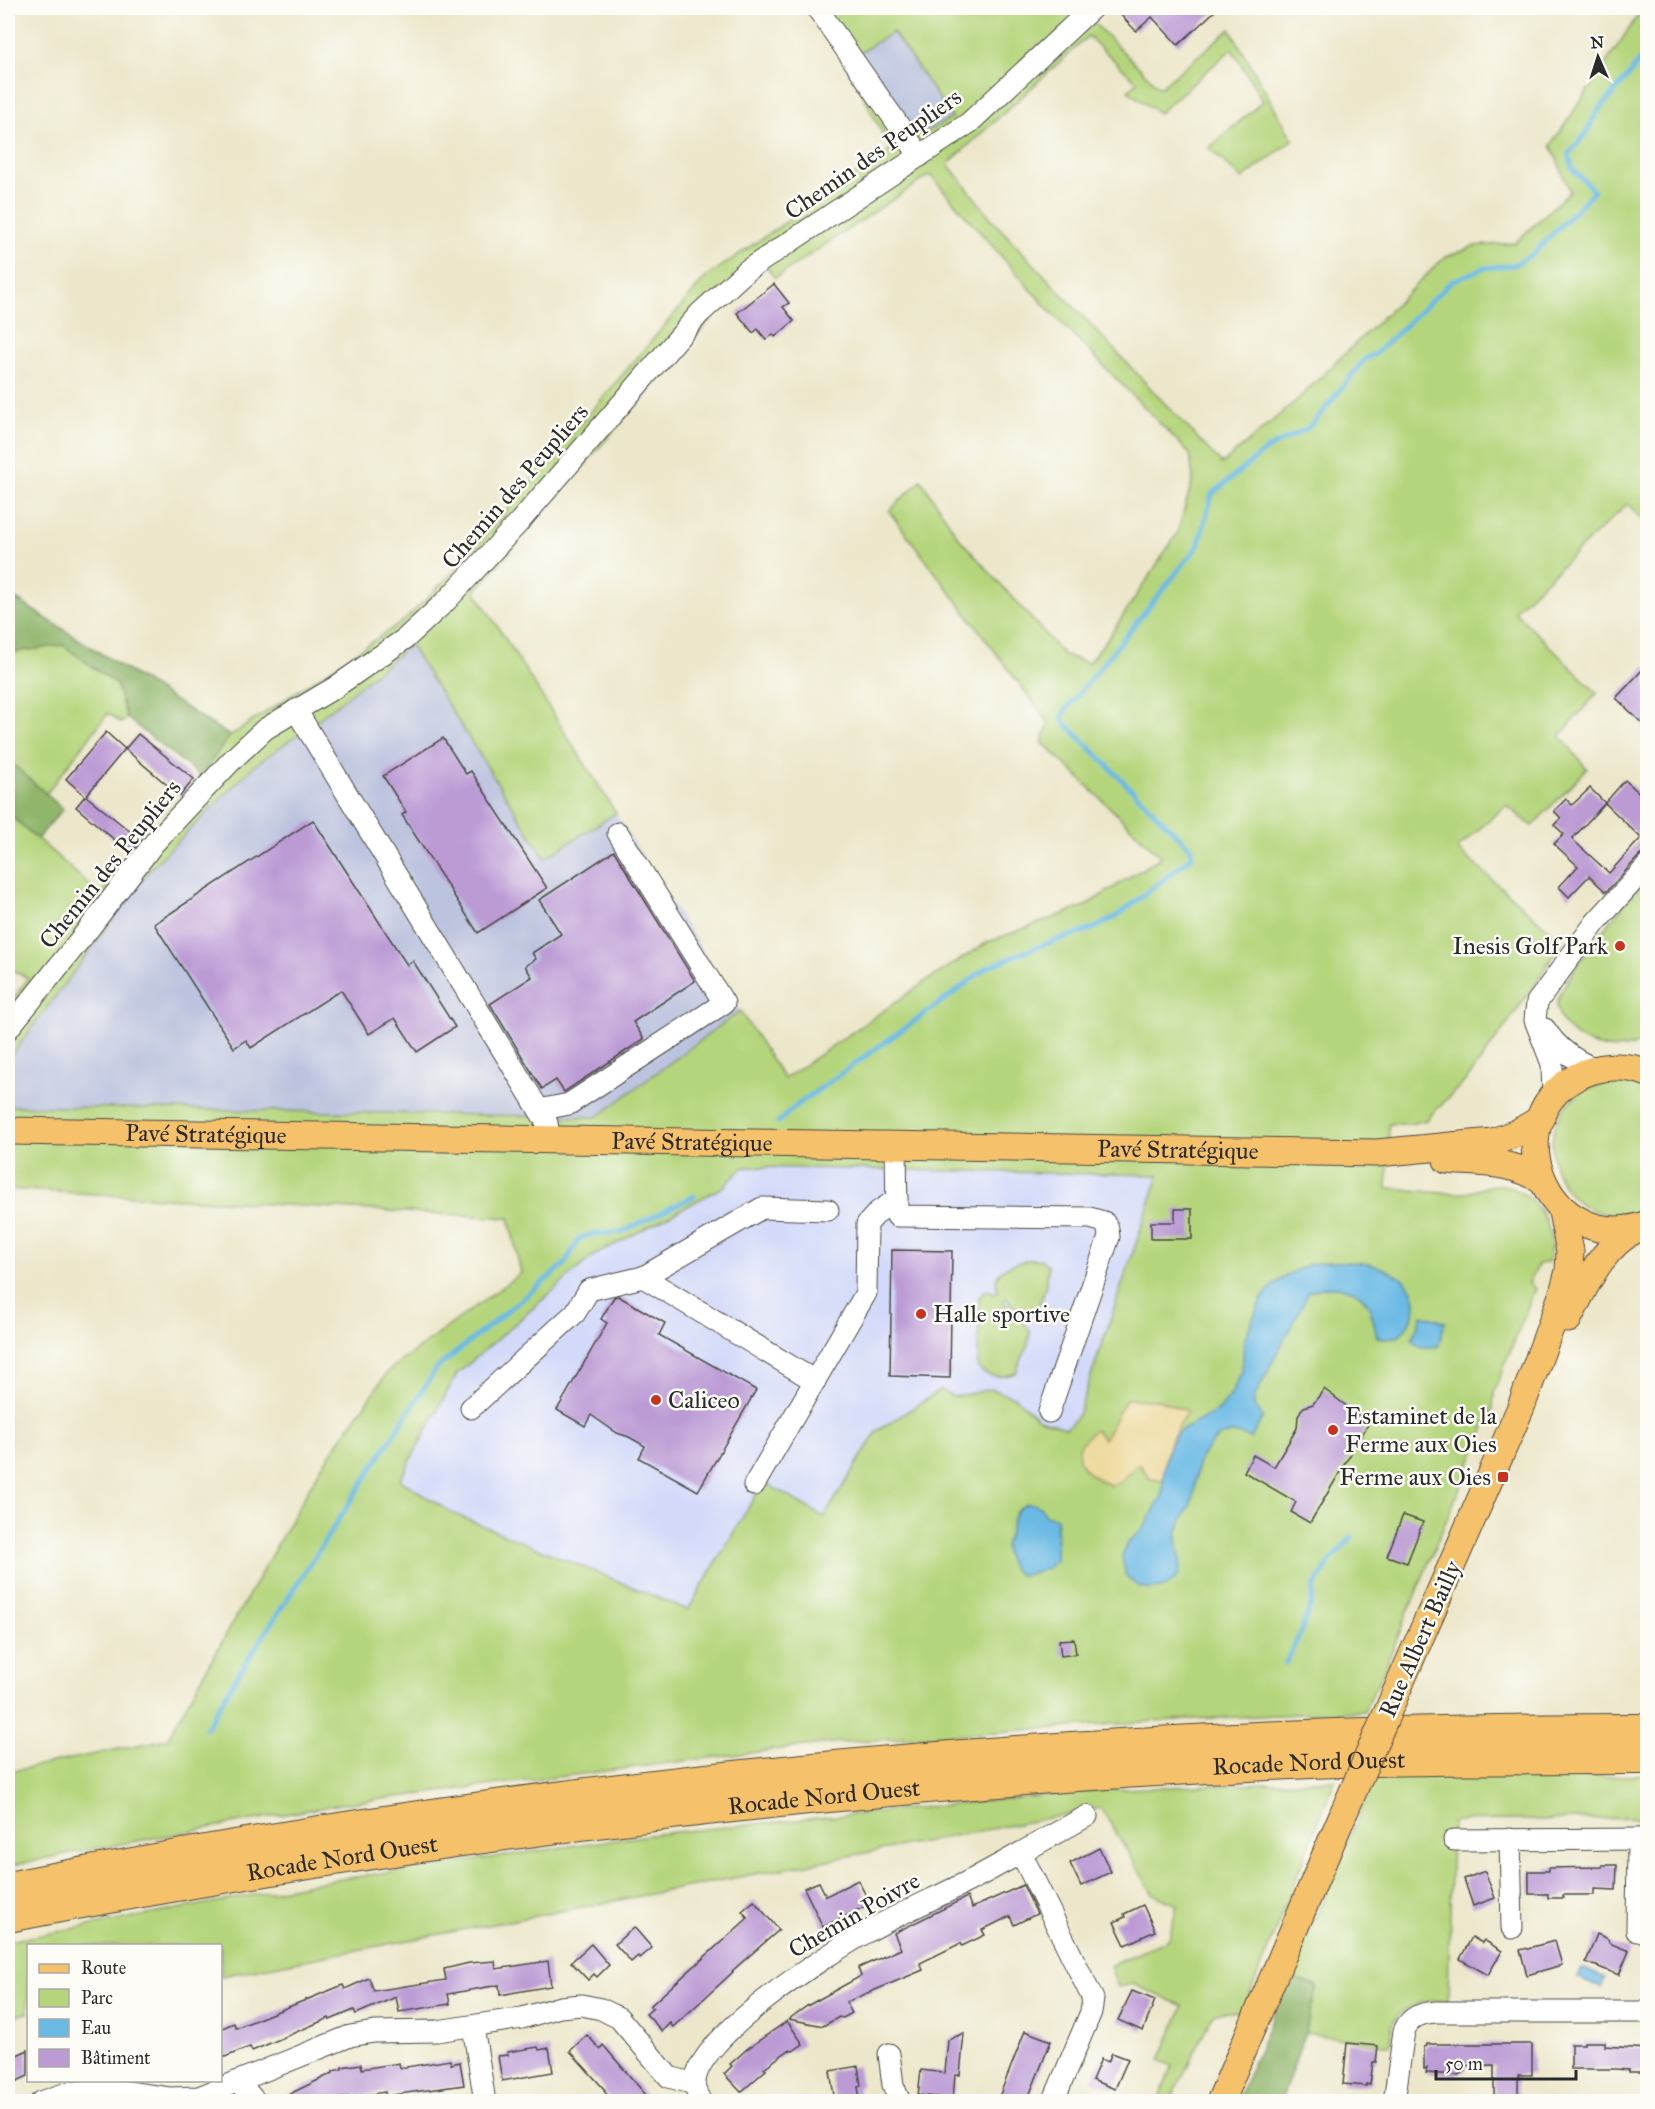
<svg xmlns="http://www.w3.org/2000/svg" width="1655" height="2109" font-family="'IM FELL Great Primer',serif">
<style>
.built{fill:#d2d9f9}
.industrial{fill:#bcc3de}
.green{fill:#b5d57c;stroke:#708054;stroke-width:1.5;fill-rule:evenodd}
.forest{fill:#90b66c;stroke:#5e704c;stroke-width:1.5}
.sand{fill:#eeda9e;stroke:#8c8264;stroke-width:1.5}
.water{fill:#6abae5;stroke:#4a7288;stroke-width:1.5}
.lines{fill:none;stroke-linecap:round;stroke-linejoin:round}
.stream{stroke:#6abae5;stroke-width:5}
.building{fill:#bc9bd5;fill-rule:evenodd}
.minor-casing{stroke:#484743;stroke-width:23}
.major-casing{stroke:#484743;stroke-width:29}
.highway-casing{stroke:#484743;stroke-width:34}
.minor{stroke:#fff;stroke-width:21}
.major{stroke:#f5c16b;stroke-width:27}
.highway{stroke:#f5c16b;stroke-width:32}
.major-bridge-casing{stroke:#484743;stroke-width:29;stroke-linecap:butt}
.major-bridge{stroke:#f5c16b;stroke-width:27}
.poi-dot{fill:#c8321e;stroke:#fdfcf7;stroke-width:2}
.labels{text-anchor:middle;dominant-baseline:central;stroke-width:5;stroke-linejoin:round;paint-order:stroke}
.street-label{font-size:24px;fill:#2b2b2b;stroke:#fdfcf7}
.poi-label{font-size:24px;fill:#2b2b2b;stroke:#fdfcf7;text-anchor:start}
</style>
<rect width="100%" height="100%" fill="#fdfcf7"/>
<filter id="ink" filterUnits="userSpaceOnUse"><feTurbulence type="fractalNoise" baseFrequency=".0167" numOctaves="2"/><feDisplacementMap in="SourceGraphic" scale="12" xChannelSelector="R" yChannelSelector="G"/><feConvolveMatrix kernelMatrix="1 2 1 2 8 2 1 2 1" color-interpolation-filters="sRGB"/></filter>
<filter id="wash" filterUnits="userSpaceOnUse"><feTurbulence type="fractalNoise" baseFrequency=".008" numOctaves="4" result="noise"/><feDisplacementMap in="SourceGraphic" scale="24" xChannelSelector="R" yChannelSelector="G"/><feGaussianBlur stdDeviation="1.35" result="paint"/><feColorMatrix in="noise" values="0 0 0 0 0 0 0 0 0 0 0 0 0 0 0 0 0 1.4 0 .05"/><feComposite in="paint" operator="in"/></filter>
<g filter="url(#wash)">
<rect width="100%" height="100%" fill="#ece7cb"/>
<polygon class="built" points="744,1167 1160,1175 1078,1415 1067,1429 1037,1418 1016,1398 992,1389 953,1397 941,1390 877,1431 824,1517 769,1486 758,1491 688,1611 452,1513 400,1479 457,1374 593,1256 723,1187"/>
<g class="industrial">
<polygon points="893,32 953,117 914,138 859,53"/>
<polygon points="475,591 740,1011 597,1117 8,1106 8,1060 151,868 255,765 314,723"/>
</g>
<g class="green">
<path d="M 805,8 L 1105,8 L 1091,20 L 1160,88 L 1230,29 L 1293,140 L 1242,179 L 1209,148 L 1263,101 L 1232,49 L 1159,113 L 1128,91 L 1137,82 L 1088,36 L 948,164 L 994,222 L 1222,464 L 1298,399 L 1444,258 L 1474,246 L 1515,243 L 1570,191 L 1551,145 L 1643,8 L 1647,8 L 1647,523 L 1627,504 L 1514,611 L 1597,693 L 1560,736 L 1587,769 L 1532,826 L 1506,805 L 1457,849 L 1562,941 L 1534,986 L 1469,1077 L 1426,1120 L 1409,1124 L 1389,1124 L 1387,1188 C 1410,1189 1443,1195 1465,1193 C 1477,1192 1489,1183 1501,1185 C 1536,1191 1559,1229 1548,1262 L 1539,1264 L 1529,1283 L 1535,1289 L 1494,1392 L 1493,1408 L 1384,1670 L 1364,1711 L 1172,1720 L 830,1743 L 341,1804 L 71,1853 L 8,1866 L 8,1772 L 167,1739 L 320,1469 L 389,1370 L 521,1273 L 509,1218 L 8,1189 L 8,1106 L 597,1117 L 740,1011 L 784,1079 L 928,980 L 988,942 L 1085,906 L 1161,857 L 1042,742 L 1049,723 L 889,511 L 921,480 L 959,538 L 1064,655 L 1088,663 L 1111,634 L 1177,534 L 1193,479 L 1190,454 L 1046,307 L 930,175 L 775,278 L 765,265 L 716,313 L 475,591 L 616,813 L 545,858 L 410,645 L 314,723 L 255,765 L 151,868 L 8,1060 L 8,1006 L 28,978 L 8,968 L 8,813 L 100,894 L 200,776 L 230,736 L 405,620 L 459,566 L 706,277 L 891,150 L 842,55 ZM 893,32 L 952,118 L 914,138 L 859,53 ZM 744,1167 L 1159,1175 L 1078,1415 L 1067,1428 L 1037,1418 L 1016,1398 L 992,1389 L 953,1397 L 941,1390 L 877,1431 L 824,1517 L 769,1485 L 758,1491 L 688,1610 L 452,1513 L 400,1480 L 457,1374 L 593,1256 L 723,1187 Z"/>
<polygon points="63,645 116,684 127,718 121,723 108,713 46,794 8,760 8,653"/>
<path d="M 1647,877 L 1647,1038 C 1632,1050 1614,1051 1595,1045 C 1577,1040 1558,1025 1557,1004 C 1557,984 1631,895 1647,877 Z"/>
<path d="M 1615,1082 L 1635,1084 L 1648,1090 L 1647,1207 C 1550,1249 1508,1094 1615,1082 Z"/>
<path d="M 1035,1259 L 1042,1260 L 1048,1266 C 1048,1279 1041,1324 1020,1312 C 1015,1310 1010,1302 1006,1298 L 1003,1301 L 1030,1330 C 1030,1347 1021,1358 1016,1373 C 1002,1378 988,1379 978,1368 L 979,1298 L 983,1292 L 989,1290 L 994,1293 L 998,1291 C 989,1267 1018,1262 1035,1259 Z"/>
<path d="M 1376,1775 L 1647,1776 L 1647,1818 L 1452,1821 L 1448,2001 C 1429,1999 1399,2005 1392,2027 C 1391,2033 1391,2040 1390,2046 L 1305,2033 L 1317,1986 L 1290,1978 Z"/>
<polygon points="1335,1780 1243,2011 1214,2013 1170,2101 1158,2101 1172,2066 1160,2060 1183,2006 1133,1984 1118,1987 1110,1966 1169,1939 1177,1905 1153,1894 1101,1808 221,1976 220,1946 28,1946 28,2013 8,2017 8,1941 327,1881 656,1834 1099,1790"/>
</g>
<g class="forest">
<polygon points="8,594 230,736 200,776 127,718 116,684 63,645 8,653"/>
<polygon points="8,760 63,809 37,839 8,813"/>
<polygon points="1290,1978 1317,1986 1305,2033 1281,2101 1237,2101"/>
</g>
<path class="sand" d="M 1126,1399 L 1158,1400 L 1187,1411 C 1182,1422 1172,1436 1169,1446 C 1165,1458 1165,1469 1165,1481 L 1150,1479 L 1139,1463 C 1132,1468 1123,1483 1114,1485 C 1108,1486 1102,1481 1096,1478 C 1073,1465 1073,1445 1095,1430 L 1104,1439 Z"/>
<g class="water">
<path d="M 1330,1262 C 1343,1262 1356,1261 1368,1264 C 1411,1274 1432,1301 1398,1337 L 1384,1338 L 1377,1337 C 1374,1325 1372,1309 1364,1299 C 1352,1284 1325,1285 1309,1292 L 1254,1398 L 1254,1406 L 1263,1417 L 1251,1438 C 1245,1436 1239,1434 1233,1433 C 1215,1433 1200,1455 1197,1470 C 1195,1479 1196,1489 1193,1498 C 1189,1511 1178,1522 1177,1536 C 1176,1546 1182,1556 1180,1567 C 1178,1587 1153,1594 1137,1585 C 1133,1583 1129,1579 1126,1577 L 1122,1556 L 1126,1545 L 1145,1526 L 1162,1496 L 1165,1461 L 1170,1443 L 1178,1432 L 1219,1410 L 1230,1396 L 1242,1371 L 1244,1340 L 1261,1300 L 1272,1286 L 1289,1274 L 1310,1264 Z"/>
<polygon points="1422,1315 1445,1322 1438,1347 1421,1347 1412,1340"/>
<path d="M 1027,1504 C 1037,1504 1042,1506 1045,1515 L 1057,1518 L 1056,1562 L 1050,1564 L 1049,1568 L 1029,1574 L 1020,1575 C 1009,1568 1003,1553 1006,1540 C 1007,1537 1010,1534 1010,1531 C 1014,1517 1012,1511 1027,1504 Z"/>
<polygon points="1582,1968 1605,1978 1601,1988 1578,1978"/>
</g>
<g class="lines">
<g class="stream">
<polyline points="778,1122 797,1105 958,990 986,968 1039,946 1095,928 1117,916 1192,857 1191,849 1062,720 1065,711 1198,546 1212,494 1267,449 1308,428 1320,415 1365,359 1375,354 1452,281 1484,268 1513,265 1532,255 1594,191 1572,168 1569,153 1585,135 1597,112 1630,74 1648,48"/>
<polyline points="1286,1663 1299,1636 1311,1605 1314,1587 1331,1560 1352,1537"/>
<polyline points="206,1728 234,1681 437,1368 564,1265 580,1238 593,1234 622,1232 694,1196"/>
</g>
</g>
<g id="blocks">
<g class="building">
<polygon points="1114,8 1218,8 1178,45 1152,17 1136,31"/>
<polygon points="774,284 789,303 783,307 794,321 775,337 773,334 766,340 758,329 753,333 737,313"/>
<polygon points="1647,665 1647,728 1616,698"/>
<polygon points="106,732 125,749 86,796 141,840 130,853 76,807 85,796 66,779"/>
<polygon points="138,734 194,779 180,796 125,749"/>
<polygon points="443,738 466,774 471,771 547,888 478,933 402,815 406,812 383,776"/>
<path d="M 1625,780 L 1647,800 L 1647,851 L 1639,856 L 1606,892 L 1589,876 L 1569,897 L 1559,887 L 1578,866 L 1554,844 L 1564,834 L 1554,825 L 1561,818 L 1554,811 L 1566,799 L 1572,805 L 1590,788 L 1605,803 ZM 1605,803 L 1641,838 L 1609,873 L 1572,839 Z"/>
<polygon points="313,820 407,965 413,961 455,1027 417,1052 395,1018 369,1034 341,990 251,1048 246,1040 234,1048 154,924"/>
<polygon points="614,851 695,981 633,1022 644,1039 564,1092 556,1080 542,1089 490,1004 532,977 525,966 536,959 532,953 561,934 539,900"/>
<polygon points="1175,1209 1192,1209 1192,1239 1151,1239 1151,1222 1175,1222"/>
<polygon points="892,1250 952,1251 950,1378 890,1376"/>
<polygon points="618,1296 665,1323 659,1335 756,1390 698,1491 639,1458 645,1446 629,1437 617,1433 591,1415 585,1426 557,1410 607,1323 601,1319 614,1297"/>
<polygon points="1324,1389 1369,1423 1310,1523 1291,1512 1296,1502 1244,1472 1253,1455 1274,1467 1297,1428 1298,1416 1301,1410 1304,1407 1313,1404"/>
<polygon points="1403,1515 1423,1522 1407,1563 1387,1556"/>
<polygon points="1074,1639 1076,1654 1061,1656 1059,1640"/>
<polygon points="1099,1848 1111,1872 1081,1886 1070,1863"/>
<polygon points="1602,1865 1617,1865 1616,1890 1594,1889 1594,1895 1563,1895 1563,1898 1548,1898 1548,1894 1529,1894 1529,1871 1548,1871 1548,1868 1602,1867"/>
<polygon points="1485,1871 1495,1898 1473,1906 1464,1879"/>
<polygon points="858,1880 870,1904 823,1927 804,1888 819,1882 826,1896"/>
<polygon points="1023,1885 1037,1914 1014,1925 1010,1916 982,1930 985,1935 962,1946 961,1943 920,1963 923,1970 846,2002 852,2013 843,2018 839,2017 823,2026 789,2019 807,2006 861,1976 858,1968 901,1949 894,1933 967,1897 972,1908"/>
<polygon points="754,1901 779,1930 732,1971 733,1972 673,2027 670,2023 662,2031 646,2014 653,2008 650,2006 748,1918 742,1911"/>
<polygon points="1143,1905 1155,1931 1125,1945 1114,1922 1125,1917 1124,1914"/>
<polygon points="634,1927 652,1948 640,1958 638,1956 631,1962 615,1944"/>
<polygon points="1597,1934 1608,1939 1609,1943 1629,1951 1619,1975 1586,1962"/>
<polygon points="1472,1937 1482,1943 1484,1940 1502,1951 1488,1975 1460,1959"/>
<polygon points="1555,1941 1562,1965 1527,1975 1520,1950"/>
<polygon points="591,1944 609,1965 597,1977 594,1974 588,1980 571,1962"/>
<polygon points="495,1961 496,1969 548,1961 551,1986 500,1995 499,1985 448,1994 450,2004 399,2012 396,1997 356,2014 354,2010 330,2020 329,2018 252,2051 250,2047 220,2059 220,2029 234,2023 236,2028 343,1985 345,1989 369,1978 374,1991 446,1980 444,1969 469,1963"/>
<polygon points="1132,1991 1155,2000 1143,2031 1118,2020"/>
<polygon points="787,2021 803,2044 793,2051 789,2050 764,2068 766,2070 741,2092 724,2074 732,2066 730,2064 747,2049"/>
<polygon points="1025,2031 1051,2041 1029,2096 1026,2095 1024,2102 1011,2102 999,2097"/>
<polygon points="964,2033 960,2075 955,2075 953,2099 918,2095 921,2070 945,2073 948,2040"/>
<polygon points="587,2035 600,2049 603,2045 652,2102 613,2102 604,2091 605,2090 570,2051"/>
<polygon points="1584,2042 1605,2042 1605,2046 1647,2049 1647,2072 1629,2072 1629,2070 1615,2069 1571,2069 1571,2044 1584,2044"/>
<polygon points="1347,2043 1378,2046 1376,2062 1373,2062 1370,2085 1366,2084 1366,2086 1343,2084"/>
<polygon points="1427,2044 1532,2044 1532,2075 1518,2075 1518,2102 1494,2102 1494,2065 1465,2066 1465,2071 1458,2075 1426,2073 1427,2068 1424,2069 1424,2047 1427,2046"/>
<polygon points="538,2047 539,2050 549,2048 553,2072 502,2081 498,2056 508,2055 507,2052"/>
<polygon points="28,2050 28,2076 13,2083 8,2071 8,2059"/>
<polygon points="1112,2053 1128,2059 1115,2089 1092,2080 1101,2059 1108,2062"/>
<polygon points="450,2060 451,2064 460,2062 464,2085 385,2096 385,2092 327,2100 328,2102 273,2102 333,2073 333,2071 342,2069 342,2067 361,2064 362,2069 399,2063 400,2068"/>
<polygon points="858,2066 861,2086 858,2087 860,2099 835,2102 830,2071"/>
</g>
</g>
</g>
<g filter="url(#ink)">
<use href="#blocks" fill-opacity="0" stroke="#484743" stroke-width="1.5"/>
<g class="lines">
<g class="minor-casing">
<g id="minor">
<polyline points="817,8 920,156"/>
<polyline points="296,710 547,1123 550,1140"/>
<polyline points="8,1029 91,926 154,843 233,759 265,729 334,688 406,638 447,600 520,521 699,314 746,271 969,123 1092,8"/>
<path d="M 1545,1029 C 1557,1048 1575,1061 1596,1069"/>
<polyline points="1553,1097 1552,1064 1535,1020 1537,1002 1596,922 1648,865"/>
<polyline points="539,1110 569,1104 724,1003 618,833"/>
<polyline points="896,1146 897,1216 1090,1218 1104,1222 1108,1229 1109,1237 1049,1412"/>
<polyline points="643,1277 762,1208 828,1210"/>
<polyline points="471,1408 575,1313 589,1290 643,1277 815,1381"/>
<polyline points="754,1485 866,1293 867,1224 878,1212 897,1199"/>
<polyline points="1510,1839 1512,1928"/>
<polyline points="1454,1840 1648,1839"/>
<polyline points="1021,1853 1093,1999 1091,2012 1053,2102"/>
<polyline points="1637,1931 1638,1839"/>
<polyline points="473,2026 485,2102"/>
<polyline points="889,2054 893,2085 900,2102"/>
<polyline points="238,2082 256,2102"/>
<polyline points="41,2102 67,2093 93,2090 121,2091 169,2098 199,2097 350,2036 374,2032 437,2031 522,2018 560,2007 582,2005 601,2009 619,2018 669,2077 695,2084"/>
<path d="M 702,2102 C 699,2097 696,2090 695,2085 C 692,2040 828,1954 865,1933 C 900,1913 938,1897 975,1878 C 1012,1858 1049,1837 1087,1816"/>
<path d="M 1394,2102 L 1404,2031 C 1410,2016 1422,2013 1436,2012 L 1648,2012"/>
</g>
</g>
<g class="major-casing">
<g id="major">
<path d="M 1648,1073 C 1628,1065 1605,1065 1585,1073 C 1488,1114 1546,1261 1648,1224"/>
<path id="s1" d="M 8,1131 L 1377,1153 L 1493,1142 L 1517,1133 L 1541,1119"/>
<path d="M 1447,1160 C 1479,1163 1514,1161 1541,1180"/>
<path d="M 1568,1319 C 1586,1284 1602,1246 1638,1228"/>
<polyline points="1401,1681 1521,1407 1563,1293 1569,1271 1570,1251 1561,1207"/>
<polyline points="1220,2102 1344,1812"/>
</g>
</g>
<g class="highway-casing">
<g id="highway">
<path d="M 8,1888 C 547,1780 1098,1729 1648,1730"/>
<path id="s2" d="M 8,1916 C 431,1834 860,1782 1291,1763 C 1410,1758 1529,1758 1648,1758"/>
</g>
</g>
<use href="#minor" class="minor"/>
<use href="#major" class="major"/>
<use href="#highway" class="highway"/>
<g class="major-bridge-casing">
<polyline id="major-bridge" points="1344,1812 1401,1681"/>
</g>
<use href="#major-bridge" class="major-bridge"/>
</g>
</g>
<g class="poi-dot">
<circle cx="1620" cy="946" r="6"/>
<circle cx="921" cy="1314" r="6"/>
<circle cx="656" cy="1400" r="6"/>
<circle cx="1333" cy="1430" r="6"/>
<rect x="1497" y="1471" width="12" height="12" rx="3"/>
</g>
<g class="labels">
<g class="street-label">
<text transform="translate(873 154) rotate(-35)">Chemin des Peupliers</text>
<text transform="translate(515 486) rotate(-49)">Chemin des Peupliers</text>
<text transform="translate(110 864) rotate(-51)">Chemin des Peupliers</text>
<text stroke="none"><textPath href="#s1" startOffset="198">Pavé Stratégique</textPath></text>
<text stroke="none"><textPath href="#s1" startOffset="684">Pavé Stratégique</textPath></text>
<text stroke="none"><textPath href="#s1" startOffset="1170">Pavé Stratégique</textPath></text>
<text transform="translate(1420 1639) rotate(-66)">Rue Albert Bailly</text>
<text stroke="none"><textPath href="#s2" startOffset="1311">Rocade Nord Ouest</textPath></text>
<text stroke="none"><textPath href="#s2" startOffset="825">Rocade Nord Ouest</textPath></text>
<text stroke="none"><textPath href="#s2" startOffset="339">Rocade Nord Ouest</textPath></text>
<text transform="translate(854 1915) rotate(-30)">Chemin Poivre</text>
</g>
<g class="poi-label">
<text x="1608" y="946" text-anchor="end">Inesis Golf Park</text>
<text x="933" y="1314">Halle sportive</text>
<text x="668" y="1400">Caliceo</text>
<text x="1345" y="1416">Estaminet de la<tspan x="1345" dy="28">Ferme aux Oies</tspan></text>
<text x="1491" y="1477" text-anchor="end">Ferme aux Oies</text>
</g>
</g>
<rect width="1655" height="2109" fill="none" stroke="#fdfcf7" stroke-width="30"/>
<rect x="27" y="1944" width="195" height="138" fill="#fdfcf7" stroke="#a9a8a5" stroke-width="1.5"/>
<rect x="39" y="1964" width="30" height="9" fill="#f5c16b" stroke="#a9a8a5" stroke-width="1.5"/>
<text x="81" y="1974" font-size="18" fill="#2b2b2b">Route</text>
<rect x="39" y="1989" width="30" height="18" fill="#b5d57c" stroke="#a9a8a5" stroke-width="1.5"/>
<text x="81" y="2004" font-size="18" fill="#2b2b2b">Parc</text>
<rect x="39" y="2019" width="30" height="18" fill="#6abae5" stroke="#a9a8a5" stroke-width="1.5"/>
<text x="81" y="2034" font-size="18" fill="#2b2b2b">Eau</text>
<rect x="39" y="2049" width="30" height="18" fill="#bc9bd5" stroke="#a9a8a5" stroke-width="1.5"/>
<text x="81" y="2064" font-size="18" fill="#2b2b2b">Bâtiment</text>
<g transform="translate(1598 57) rotate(357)" stroke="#fdfcf7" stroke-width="4.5" paint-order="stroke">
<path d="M0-4.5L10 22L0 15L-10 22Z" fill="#2b2b2b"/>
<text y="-9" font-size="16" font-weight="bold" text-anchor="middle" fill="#2b2b2b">N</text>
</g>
<path d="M1436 2070v9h140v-9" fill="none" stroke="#2b2b2b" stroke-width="3"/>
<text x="1445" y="2070" font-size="18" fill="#2b2b2b" stroke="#fdfcf7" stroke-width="4.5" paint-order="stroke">50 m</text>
</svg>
